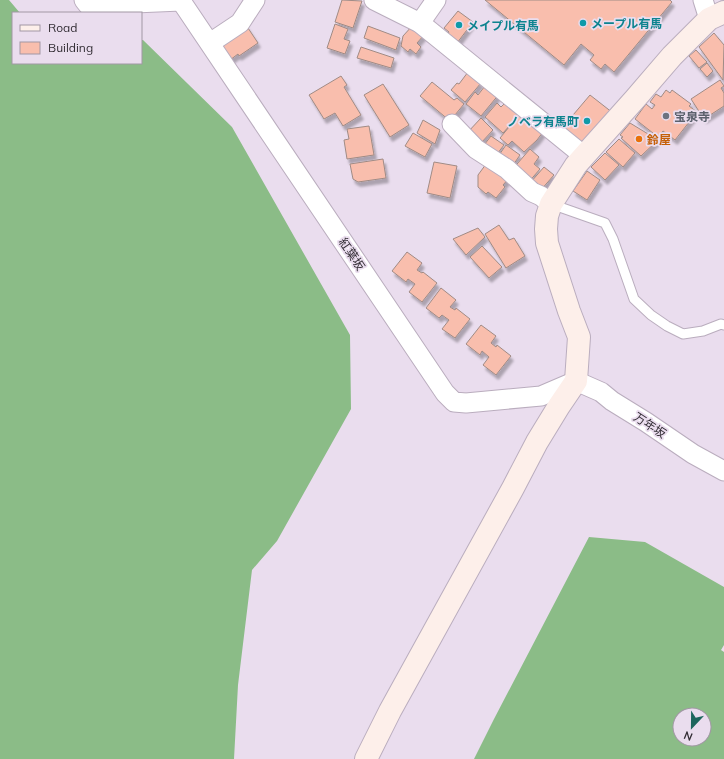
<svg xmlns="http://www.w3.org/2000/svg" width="724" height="759" font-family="Mulish,'Noto Sans JP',sans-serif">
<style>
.forest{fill:#8bbc87;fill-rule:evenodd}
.building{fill:#f9bead;stroke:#a08b85;filter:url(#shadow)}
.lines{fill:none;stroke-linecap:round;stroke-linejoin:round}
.lane-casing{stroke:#baadbe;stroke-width:11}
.street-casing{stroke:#baadbe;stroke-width:21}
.secondary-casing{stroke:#baadbe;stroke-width:24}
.lane{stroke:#fff;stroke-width:9}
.street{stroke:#fff;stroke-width:19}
.secondary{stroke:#fdefea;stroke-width:22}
.culture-dot{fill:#0f9aa8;stroke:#eaddee;stroke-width:1.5}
.worship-dot{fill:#6b7280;stroke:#eaddee;stroke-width:1.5}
.food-dot{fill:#e8710a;stroke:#eaddee;stroke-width:1.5}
.labels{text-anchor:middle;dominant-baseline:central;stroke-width:3.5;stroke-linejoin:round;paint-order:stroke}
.culture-label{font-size:12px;font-weight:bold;fill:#0d838f;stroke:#eaddee;text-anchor:start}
.worship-label{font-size:12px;font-weight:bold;fill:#5b616d;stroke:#eaddee;text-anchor:start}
.food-label{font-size:12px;font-weight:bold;fill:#c56008;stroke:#eaddee;text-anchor:start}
.street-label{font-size:12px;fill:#332e35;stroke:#eaddee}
</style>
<defs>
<filter id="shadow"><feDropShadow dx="2.5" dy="4.5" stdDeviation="1" flood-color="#0004"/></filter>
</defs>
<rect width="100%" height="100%" fill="#eaddee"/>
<g class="forest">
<polygon points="0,0 9,0 20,13 13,13 13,63 141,63 141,40 143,40 232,127 350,335 351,409 277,541 252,570 238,685 234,759 0,759"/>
<path d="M 589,537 L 645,542 L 724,587 L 724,645 L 721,650 L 724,652 L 724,759 L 474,759 L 494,719 ZM 680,715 L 704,715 L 704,739 L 680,739 Z"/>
</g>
<g class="building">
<polygon points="342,0 362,1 353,28 335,22"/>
<polygon points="485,0 670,0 672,2 614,72 605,64 601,69 590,60 594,55 581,44 564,65"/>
<polygon points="458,11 473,22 457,43 447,35 449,32 444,28"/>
<polygon points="335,24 348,29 344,39 350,41 345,54 327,48"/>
<polygon points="246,25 258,43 239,56 238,54 230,60 219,43"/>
<polygon points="413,25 424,35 417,43 421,47 416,54 410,49 408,52 401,46 403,36"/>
<polygon points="368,26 400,38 396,50 364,38"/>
<polygon points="714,33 724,45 723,80 699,47"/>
<polygon points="361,47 394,58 391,68 357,58"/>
<polygon points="696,50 707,62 699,68 689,56"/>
<polygon points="707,63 713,71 707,77 700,69"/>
<polygon points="468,72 481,83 465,102 451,90 457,83 459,84"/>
<polygon points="341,76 347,85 344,87 361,115 343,126 335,113 324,119 309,95"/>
<polygon points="720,80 724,86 721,88 724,93 724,106 704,119 691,99"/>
<polygon points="432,82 454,100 457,98 464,104 450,121 420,96"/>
<polygon points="488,82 500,93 481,116 466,104 475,92 478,95"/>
<polygon points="383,84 409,125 390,137 364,95"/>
<polygon points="666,90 670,93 672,90 691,104 689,106 697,112 675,140 663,131 658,137 635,119 646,104 652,109 655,105 650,102 656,94 661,97"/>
<polygon points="590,95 613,113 584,147 562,128"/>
<polygon points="497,103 501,107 505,103 519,115 503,133 485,117"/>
<polygon points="523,110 546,128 537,140 524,152 512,141 508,145 500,138"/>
<polygon points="481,118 493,130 480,144 467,133"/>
<polygon points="423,120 440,130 435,144 417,133"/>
<polygon points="630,123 658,140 641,156 621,138 623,137 620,135"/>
<polygon points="369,126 374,155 347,159 344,140 349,139 347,129"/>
<polygon points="413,133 432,144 425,157 405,146"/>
<polygon points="491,136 504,145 494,158 481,149"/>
<polygon points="619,139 635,153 623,167 606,152"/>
<polygon points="506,145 520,155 511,168 497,158"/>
<polygon points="530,149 539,157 534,164 540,169 527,184 511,171"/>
<polygon points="605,153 619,165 605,180 591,167"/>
<polygon points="383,159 386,178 358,182 353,179 350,164"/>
<polygon points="489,160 510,177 503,185 505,187 496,198 488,192 486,194 478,187 478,175"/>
<polygon points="434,162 457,166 450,198 427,193"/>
<polygon points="544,167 554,175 540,191 530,183"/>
<polygon points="587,171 600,180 587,200 573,191"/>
<polygon points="499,225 509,240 514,238 525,256 506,268 485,234"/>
<polygon points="478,228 485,237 466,255 453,239"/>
<polygon points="482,246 502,267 489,278 470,257"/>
<polygon points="407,252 422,263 417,270 422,273 423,272 437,283 422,302 409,292 415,284 408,279 406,282 392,271"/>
<polygon points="441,288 456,300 450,307 455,310 456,308 470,319 455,338 442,329 449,320 442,315 439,318 426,308"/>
<polygon points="481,325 496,336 491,343 496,347 497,345 511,356 496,375 483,365 489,357 482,351 480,355 466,344"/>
</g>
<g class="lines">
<g class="lane-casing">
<polyline id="lane" points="551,204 605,223 613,239 634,299 651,315 667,326 683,334 703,331 721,324 724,325"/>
</g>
<g class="street-casing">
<g id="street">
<polyline points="84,0 88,5 181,1"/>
<polyline points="374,0 420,23 584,156"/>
<polyline points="703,0 709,19"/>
<polyline points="181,1 445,393 454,402 466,403 541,396 576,381 601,392 612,401 646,422 693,454 724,471"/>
<polyline points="420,23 436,0"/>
<polyline points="210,43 240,23 255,0"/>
<polyline points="452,124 476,149 507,169 532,192 541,196 551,204"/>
</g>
</g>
<g class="secondary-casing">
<polyline id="secondary" points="366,759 390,711 513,488 537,442 559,406 576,381 579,337 569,311 547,243 546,229 547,216 551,204 576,165 635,99 672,56 709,19 724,12"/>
</g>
<use href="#lane" class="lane"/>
<use href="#street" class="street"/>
<use href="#secondary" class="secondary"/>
</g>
<g class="culture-dot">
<circle cx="583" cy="23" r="4"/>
<circle cx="459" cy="25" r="4"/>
<circle cx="587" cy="121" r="4"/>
</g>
<circle class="worship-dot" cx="666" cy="116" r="4"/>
<circle class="food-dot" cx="639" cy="139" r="4"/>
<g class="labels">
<g class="culture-label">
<text x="591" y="23">メープル有馬</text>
<text x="467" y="25">メイプル有馬</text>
<text x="579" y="121" text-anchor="end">ノベラ有馬町</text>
</g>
<g class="worship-label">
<text x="674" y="116">宝泉寺</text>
</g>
<g class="food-label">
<text x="647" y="139">鈴屋</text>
</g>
<g class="street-label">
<text transform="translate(352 254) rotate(56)">紅葉坂</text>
<text transform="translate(650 425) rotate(33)">万年坂</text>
</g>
</g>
<rect x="12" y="12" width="130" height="52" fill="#eaddee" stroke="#a197a4"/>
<rect x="20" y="25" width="20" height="6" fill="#fdefea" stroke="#a197a4"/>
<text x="48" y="32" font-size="12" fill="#332e35">Road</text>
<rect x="20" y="42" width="20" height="12" fill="#f9bead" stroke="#a197a4"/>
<text x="48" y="52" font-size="12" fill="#332e35">Building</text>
<g transform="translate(692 727) rotate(202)"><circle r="19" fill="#eaddee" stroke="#a197a4"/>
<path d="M0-3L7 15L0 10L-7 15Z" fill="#1d665d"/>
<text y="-6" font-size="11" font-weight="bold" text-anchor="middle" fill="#332e35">N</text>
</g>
</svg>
